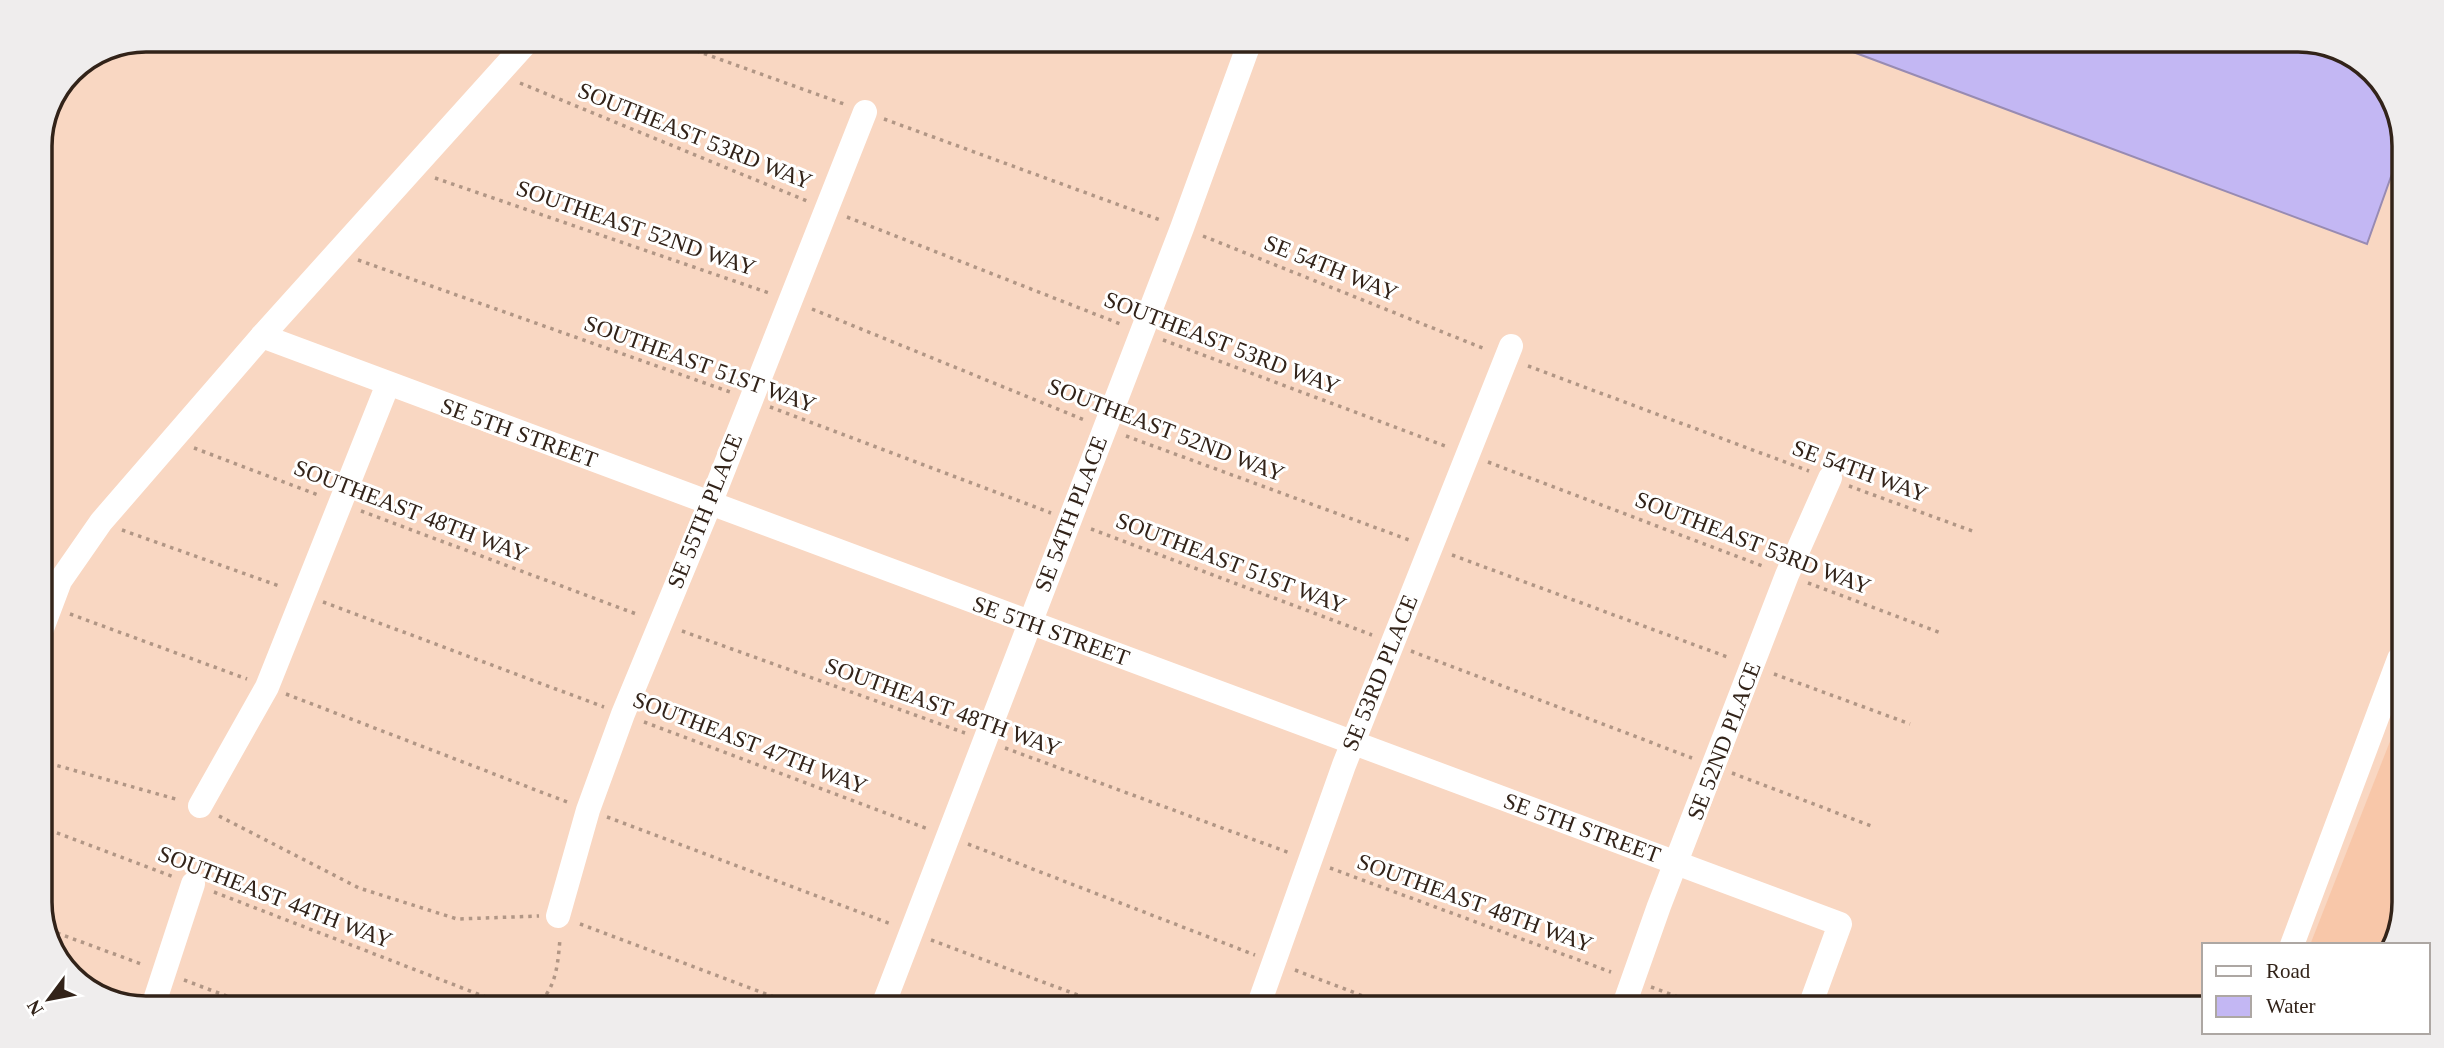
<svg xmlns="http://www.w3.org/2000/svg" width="2444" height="1048" font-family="'Times New Roman',serif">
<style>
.built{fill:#f8c7a9}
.water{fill:#c3b7f3;stroke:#988bb2;stroke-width:2}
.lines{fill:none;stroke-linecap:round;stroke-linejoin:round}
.path{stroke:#b19685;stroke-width:3.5;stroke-dasharray:3.5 5;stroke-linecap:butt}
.minor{stroke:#fff;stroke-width:24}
.labels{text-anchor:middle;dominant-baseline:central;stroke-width:6;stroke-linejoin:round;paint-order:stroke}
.street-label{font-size:23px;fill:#322319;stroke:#fff}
.rim{fill:none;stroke:#322319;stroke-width:3.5}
</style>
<rect width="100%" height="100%" fill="#f9d7c2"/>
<polygon class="built" points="2398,721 2396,942 2393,945 2310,945"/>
<polygon class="water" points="1837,46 2338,48 2386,87 2404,140 2367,244"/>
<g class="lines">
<g class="path">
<polyline points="672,42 844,104"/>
<polyline points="520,83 807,201"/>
<polyline points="884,119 1163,221"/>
<polyline points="435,178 772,294"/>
<polyline points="847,217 1123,325"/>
<polyline points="1203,236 1485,349"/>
<polyline points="358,260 730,392"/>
<polyline points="812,309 1087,421"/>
<polyline points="1163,340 1448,447"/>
<polyline points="1528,366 1809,471"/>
<polyline points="770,407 1051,513"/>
<polyline points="1126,436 1412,541"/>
<polyline points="194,448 321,496"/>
<polyline points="1488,462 1765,567"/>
<polyline points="1849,486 1975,532"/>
<polyline points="361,511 639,615"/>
<polyline points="1091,529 1372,635"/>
<polyline points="122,530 282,587"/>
<polyline points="1452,555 1730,658"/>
<polyline points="1808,583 1941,633"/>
<polyline points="323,602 604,707"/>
<polyline points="70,614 247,679"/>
<polyline points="682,631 965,733"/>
<polyline points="1411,651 1692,758"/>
<polyline points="1774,674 1910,724"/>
<polyline points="286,694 567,802"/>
<polyline points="644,722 928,829"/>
<polyline points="1005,748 1290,853"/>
<polyline points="41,761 179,800"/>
<polyline points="1732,773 1874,827"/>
<polyline points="219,816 359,888 457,919 539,916"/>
<polyline points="607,817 891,924"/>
<polyline points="41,827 174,877"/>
<polyline points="968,844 1255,955"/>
<polyline points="1330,868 1611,972"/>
<polyline points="214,892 496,1001"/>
<polyline points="580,924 787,1002"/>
<polyline points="49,930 144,965"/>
<polyline points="931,940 1099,1003"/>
<polyline points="1295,970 1384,1004"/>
<polyline points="184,980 237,1000"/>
<polyline points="1651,987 1702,1006"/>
<path d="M 541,1001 C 557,984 558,961 560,939"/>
</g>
<g class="minor">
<polyline points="262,336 1840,924 1810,1006"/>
<polyline points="40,634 60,581 101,522 262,336 527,42"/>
<polyline points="200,806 267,687 388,384"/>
<polyline points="558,916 588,810 623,714 710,504 865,112"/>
<polyline points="2292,945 2399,659"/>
<polyline points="155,1000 193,884"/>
<polyline points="884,1003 1182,228 1249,44"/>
<polyline points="1259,1004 1344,765 1511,346"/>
<polyline points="1624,1005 1659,906 1787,575 1830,478"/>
</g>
</g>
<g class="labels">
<g class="street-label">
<text transform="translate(695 136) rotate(22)">SOUTHEAST 53RD WAY</text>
<text transform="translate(636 228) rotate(19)">SOUTHEAST 52ND WAY</text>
<text transform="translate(1331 268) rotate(22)">SE 54TH WAY</text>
<text transform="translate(1222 343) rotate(21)">SOUTHEAST 53RD WAY</text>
<text transform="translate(700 364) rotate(20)">SOUTHEAST 51ST WAY</text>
<text transform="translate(1166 430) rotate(21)">SOUTHEAST 52ND WAY</text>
<text transform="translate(519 433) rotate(20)">SE 5TH STREET</text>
<text transform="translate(1860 471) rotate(20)">SE 54TH WAY</text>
<text transform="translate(411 511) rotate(21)">SOUTHEAST 48TH WAY</text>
<text transform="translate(705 511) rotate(-68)">SE 55TH PLACE</text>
<text transform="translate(1071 514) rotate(-69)">SE 54TH PLACE</text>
<text transform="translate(1753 543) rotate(21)">SOUTHEAST 53RD WAY</text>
<text transform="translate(1231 563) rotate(21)">SOUTHEAST 51ST WAY</text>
<text transform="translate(1051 631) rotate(20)">SE 5TH STREET</text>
<text transform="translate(1380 673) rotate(-68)">SE 53RD PLACE</text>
<text transform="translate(943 707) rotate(20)">SOUTHEAST 48TH WAY</text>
<text transform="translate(1724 741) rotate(-69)">SE 52ND PLACE</text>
<text transform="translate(750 743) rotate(21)">SOUTHEAST 47TH WAY</text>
<text transform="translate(1582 828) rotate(20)">SE 5TH STREET</text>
<text transform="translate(275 897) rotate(21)">SOUTHEAST 44TH WAY</text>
<text transform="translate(1475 903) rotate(20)">SOUTHEAST 48TH WAY</text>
</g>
</g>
<path d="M0 0H2444V1048H0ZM146 52H2298A94 94 0 0 1 2392 146V902A94 94 0 0 1 2298 996H146A94 94 0 0 1 52 902V146A94 94 0 0 1 146 52Z" fill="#efeded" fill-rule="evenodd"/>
<path class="rim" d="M146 52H2298A94 94 0 0 1 2392 146V902A94 94 0 0 1 2298 996H146A94 94 0 0 1 52 902V146A94 94 0 0 1 146 52Z"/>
<rect x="2202" y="943" width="228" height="91" fill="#ffffff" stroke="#ada7a3" stroke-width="2"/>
<rect x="2216" y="966" width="35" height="10" fill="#ffffff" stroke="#ada7a3" stroke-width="2"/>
<text x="2266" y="978" font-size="21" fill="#322319">Road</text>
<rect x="2216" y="996" width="35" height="21" fill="#c3b7f3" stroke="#ada7a3" stroke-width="2"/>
<text x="2266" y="1013" font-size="21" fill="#322319">Water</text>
<g transform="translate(49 999) rotate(238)" stroke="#ffffff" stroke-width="5" paint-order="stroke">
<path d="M0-5L12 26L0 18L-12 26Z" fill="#322319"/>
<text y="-10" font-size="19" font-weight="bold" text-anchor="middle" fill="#322319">N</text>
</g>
</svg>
